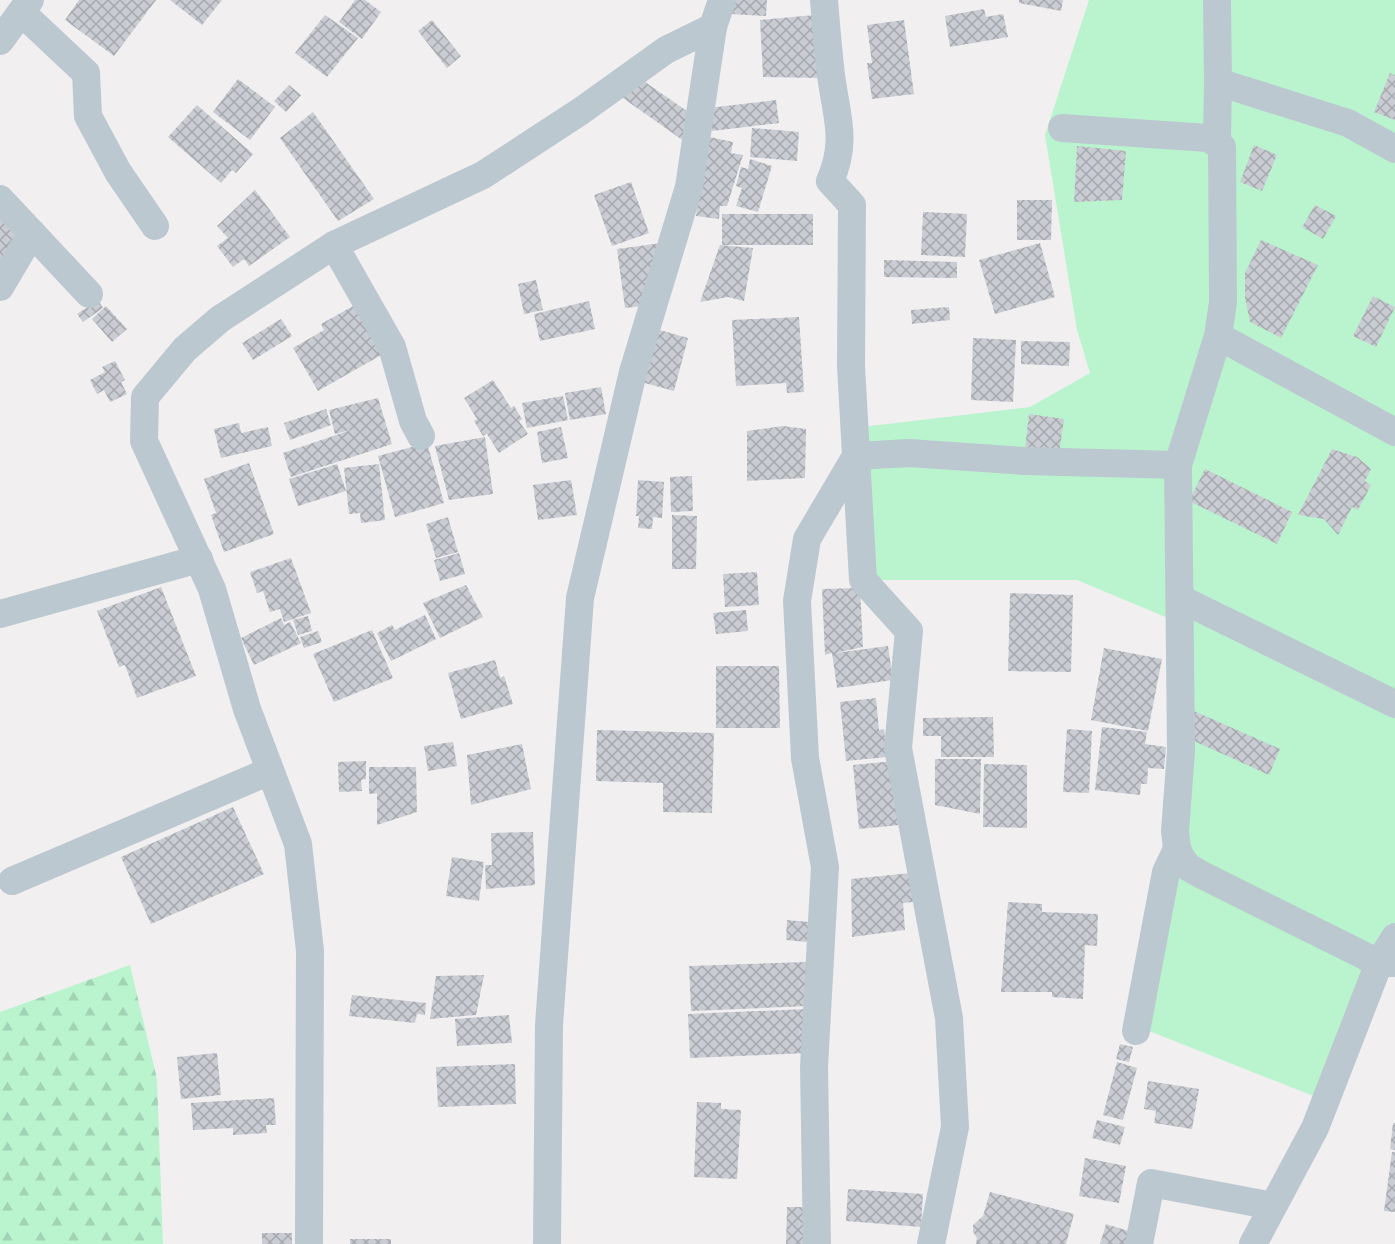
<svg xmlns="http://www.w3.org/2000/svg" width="1395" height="1244" font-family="Inter,sans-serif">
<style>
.green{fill:#baf4cf}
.forest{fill:url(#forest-firs)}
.building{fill:url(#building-cross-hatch)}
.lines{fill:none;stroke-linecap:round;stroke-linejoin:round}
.street{stroke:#bcc8d0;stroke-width:28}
</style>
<defs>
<pattern id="forest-firs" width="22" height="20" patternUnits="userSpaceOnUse" patternTransform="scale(1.5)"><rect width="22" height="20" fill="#baf4cf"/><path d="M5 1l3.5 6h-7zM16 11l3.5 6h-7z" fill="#a1d3b4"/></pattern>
<pattern id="building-cross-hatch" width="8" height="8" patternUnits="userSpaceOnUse" patternTransform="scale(1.5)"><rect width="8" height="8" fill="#c9cdd3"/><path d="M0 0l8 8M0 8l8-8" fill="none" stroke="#a5a9ae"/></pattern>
</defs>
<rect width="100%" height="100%" fill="#f2eff0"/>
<polygon class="green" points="1089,0 1395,0 1395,938 1326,1101 1134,1025 1164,872 1175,621 1077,580 863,580 853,428 1030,407 1090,373 1077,330 1045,135"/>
<polygon class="forest" points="130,965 157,1079 163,1244 0,1244 0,1012"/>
<g class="building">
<polygon points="79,0 156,0 114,56 65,20"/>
<polygon points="170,0 222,0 202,25"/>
<polygon points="355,0 365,0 381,12 362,39 339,22"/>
<polygon points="733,0 767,0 766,16 732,14"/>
<polygon points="1019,0 1063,0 1061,11 1019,3"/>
<polygon points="984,9 986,17 1003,14 1008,37 950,47 945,16"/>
<polygon points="325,15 358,38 327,77 295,53"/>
<polygon points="815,15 821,78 763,77 760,20"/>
<polygon points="432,20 461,56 447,68 418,31"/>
<polygon points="904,20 914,94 872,99 867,63 872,63 867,25"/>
<polygon points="1390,73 1395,75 1395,120 1374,112"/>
<polygon points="635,75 697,118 691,146 620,96"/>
<polygon points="238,79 275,107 250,140 213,112"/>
<polygon points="289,85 301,95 286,112 274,101"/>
<polygon points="776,100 779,123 712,131 709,108"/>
<polygon points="197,105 253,154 236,173 232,170 221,183 168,137"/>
<polygon points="313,112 374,199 338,221 280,138"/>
<polygon points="752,128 799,132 797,161 750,157"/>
<polygon points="705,136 733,142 731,153 743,155 727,206 720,206 719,219 696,216"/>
<polygon points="1254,145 1277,155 1262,191 1240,182"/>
<polygon points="1077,146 1126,151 1122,200 1074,202"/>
<polygon points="750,159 772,166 758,212 736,206 742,188 736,186 741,167 748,169"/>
<polygon points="631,182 649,233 612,246 594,195"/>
<polygon points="255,190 290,237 249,266 244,259 233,267 217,246 228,238 217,226"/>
<polygon points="1017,200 1052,200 1051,240 1017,240"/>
<polygon points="1315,205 1336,216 1323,239 1302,227"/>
<polygon points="923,212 967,214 965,257 921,255"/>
<rect x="722" y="214" width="91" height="31"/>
<polygon points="0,216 27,233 0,266"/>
<polygon points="1261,240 1318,265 1281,338 1250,322 1245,298 1245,273"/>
<polygon points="662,243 664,261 651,263 654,282 652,305 625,308 617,249"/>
<polygon points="1040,243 1055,297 995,314 979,260"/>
<polygon points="720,245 753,248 744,301 728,297 700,302"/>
<polygon points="884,260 957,262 957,278 884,277"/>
<polygon points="536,280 543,310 524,314 518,284"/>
<polygon points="1373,296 1395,307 1376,347 1353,336"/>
<polygon points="98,300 103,308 83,322 77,314"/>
<polygon points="362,301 390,350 318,391 293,348 324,330 321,324"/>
<polygon points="589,301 595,329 540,341 534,314"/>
<polygon points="106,306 127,329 112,342 92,319"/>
<polygon points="949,307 950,320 912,324 911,310"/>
<polygon points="799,317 804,392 787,393 786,383 736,386 732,320"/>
<polygon points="281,319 292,336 253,360 242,343"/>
<polygon points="656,329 688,338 674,391 641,382"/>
<polygon points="973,338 1016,340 1013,402 971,400"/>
<polygon points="1021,341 1070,342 1069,366 1021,364"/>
<polygon points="115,361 125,380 121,382 127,394 110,402 104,390 97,394 90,380 105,372 102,367"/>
<polygon points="493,380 511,408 514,406 522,419 519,421 528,434 499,453 487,434 483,436 474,421 477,419 464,398"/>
<polygon points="601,387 606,414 570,420 565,393"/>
<polygon points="563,396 568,420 527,428 522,403"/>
<polygon points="378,398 392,444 291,477 283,453 351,430 335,434 329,410"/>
<polygon points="326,409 331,425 290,440 284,423"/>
<polygon points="1029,414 1064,419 1059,454 1025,449"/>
<polygon points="239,423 241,433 268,427 272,446 221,458 214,429"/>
<polygon points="783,426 806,429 805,478 747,481 747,431"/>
<polygon points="561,427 568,458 542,463 537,432"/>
<polygon points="485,437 493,494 449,500 435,446"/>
<polygon points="427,443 444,503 395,517 378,456"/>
<polygon points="1332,449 1357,457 1371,469 1365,481 1371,485 1358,510 1352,507 1338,535 1324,519 1298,515"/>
<polygon points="249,463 274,534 224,552 211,515 216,513 204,479"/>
<polygon points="337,464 346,491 298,506 289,479"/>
<polygon points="379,464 385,520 361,523 360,513 349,514 344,468"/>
<polygon points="1205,469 1292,512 1277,544 1189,501"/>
<polygon points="692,476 693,511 671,512 670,477"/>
<polygon points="571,480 577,515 538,520 533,485"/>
<polygon points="638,480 664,482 662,518 653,517 652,529 638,528 639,516 636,516"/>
<polygon points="672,515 697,516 696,569 672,569"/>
<polygon points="448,517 458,552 436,558 426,524"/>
<polygon points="459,553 465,574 440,581 434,560"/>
<polygon points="291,558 311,613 284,622 280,609 270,612 263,591 257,593 250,572"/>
<polygon points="757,572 759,605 725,607 723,574"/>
<polygon points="466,585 483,617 440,638 423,603"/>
<polygon points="161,587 196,676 137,698 125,665 119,667 97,611"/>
<polygon points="860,588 863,647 835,653 888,646 893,680 837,688 832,653 825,655 822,589"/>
<polygon points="1010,593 1073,595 1071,672 1008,671"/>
<polygon points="746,610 748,631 716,634 713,613"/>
<polygon points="425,615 436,639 391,661 377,633 392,625 395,630"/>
<polygon points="308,616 312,631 298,635 293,620"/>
<polygon points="281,618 284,625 290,622 301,643 254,665 241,638"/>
<polygon points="372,630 393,678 334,702 313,654"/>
<polygon points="318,631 322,642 304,648 300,637"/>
<polygon points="1104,648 1162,659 1148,731 1091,720"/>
<polygon points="495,660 500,678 504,676 513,704 461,719 448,673"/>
<polygon points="716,666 779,666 780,728 716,728"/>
<polygon points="876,698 879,730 884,729 887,757 846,761 840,702"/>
<polygon points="1194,711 1280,749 1269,775 1183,736"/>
<polygon points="993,717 994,757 941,757 941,736 923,736 923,718"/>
<polygon points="1102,727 1147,732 1145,744 1166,747 1164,769 1148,768 1147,784 1141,784 1140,795 1095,790"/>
<polygon points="1067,729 1092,731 1089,793 1063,792"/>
<polygon points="597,730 714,733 712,813 663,812 663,783 596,781"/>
<polygon points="453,742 457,766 428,771 424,746"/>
<polygon points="522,744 531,789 471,805 467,755"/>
<polygon points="935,759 981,759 980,814 935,805"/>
<polygon points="366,761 366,779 361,780 362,791 339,792 338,762"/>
<polygon points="894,761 900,825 859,829 853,765"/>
<polygon points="984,764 1027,765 1027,828 983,827"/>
<polygon points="369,767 416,767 417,812 377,825 377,793 369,794"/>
<polygon points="233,807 264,874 151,924 121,857"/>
<polygon points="533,832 535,885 486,889 485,865 492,865 491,833"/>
<polygon points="452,857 484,862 479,901 446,896"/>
<polygon points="911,873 913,902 903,903 905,930 852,937 851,879"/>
<polygon points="1008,902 1042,904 1042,912 1098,914 1097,946 1085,945 1083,999 1052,997 1052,992 1001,992"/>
<polygon points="787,920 809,922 807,942 786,940"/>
<polygon points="806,962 808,1006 691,1011 689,966"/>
<polygon points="484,975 476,1015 430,1019 436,976"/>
<polygon points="352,995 426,1003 425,1015 417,1014 415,1023 349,1016"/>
<polygon points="807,1009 809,1053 690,1058 688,1014"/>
<polygon points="509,1015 512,1043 457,1046 455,1019"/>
<polygon points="1120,1044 1133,1047 1129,1062 1116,1059"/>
<polygon points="217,1053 221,1095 181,1099 177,1057"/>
<polygon points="1117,1062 1137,1068 1123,1120 1103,1115"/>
<polygon points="515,1064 516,1104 438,1107 436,1067"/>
<polygon points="1148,1081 1199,1089 1192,1129 1154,1123 1156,1111 1144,1109"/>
<polygon points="274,1098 276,1125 266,1125 267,1133 233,1135 233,1128 193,1130 191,1103"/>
<polygon points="697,1102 721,1103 721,1109 741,1110 737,1179 694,1177"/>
<polygon points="1097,1120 1125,1127 1120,1145 1092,1138"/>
<polygon points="1393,1123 1395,1123 1395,1150 1390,1149"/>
<polygon points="1392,1152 1395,1152 1395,1212 1384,1211"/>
<polygon points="1085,1158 1126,1166 1119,1203 1079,1196"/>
<polygon points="848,1189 923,1194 921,1227 846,1221"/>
<polygon points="990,1192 1074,1214 1066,1244 976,1244 977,1238 973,1232 973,1225 983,1216"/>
<polygon points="787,1207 805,1207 803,1244 786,1244"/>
<polygon points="1106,1224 1135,1233 1132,1244 1100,1244"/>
<rect x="262" y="1233" width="30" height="11"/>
<rect x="350" y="1239" width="41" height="5"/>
</g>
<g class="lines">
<g class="street">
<path d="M 824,0 C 826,25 828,50 831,75 C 836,115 848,141 830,181 L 852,205 L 851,366 L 863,580 L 909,631 L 898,748 L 949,1018 L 955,1127 L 931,1244"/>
<polyline points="1217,0 1218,82 1348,123 1395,149"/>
<polyline points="21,12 86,73 88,116 118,172 155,226"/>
<polyline points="0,41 30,0"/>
<polyline points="1062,128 1208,138 1222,147 1223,302 1218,336 1178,465 1181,751 1175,831 1177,849 1182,859 1188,867 1202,875 1379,963 1395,963"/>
<polyline points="1217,141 1218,82"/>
<polyline points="0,199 89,294"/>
<polyline points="334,245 392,347 413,421 421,436"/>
<polyline points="0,287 32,233"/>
<polyline points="1218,336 1395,432"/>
<polyline points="1181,599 1395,704"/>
<polyline points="0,614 199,559"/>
<polyline points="12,881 270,771"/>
<polyline points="1136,1031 1166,872 1177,849"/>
<polyline points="309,1244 310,951 298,844 247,709 212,589 144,441 145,397 185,349 220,319 334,245 483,175 581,111 666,50 713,27"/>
<polyline points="547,1244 549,1025 580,598 633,372 689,187 713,27 722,0"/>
<polyline points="817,1244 814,1067 825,867 805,758 797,601 807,539 856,456 909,453 1024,461 1178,465"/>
<polyline points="1139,1244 1151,1183 1273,1206"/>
<polyline points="1253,1244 1315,1128 1379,963 1395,937"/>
</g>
</g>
</svg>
